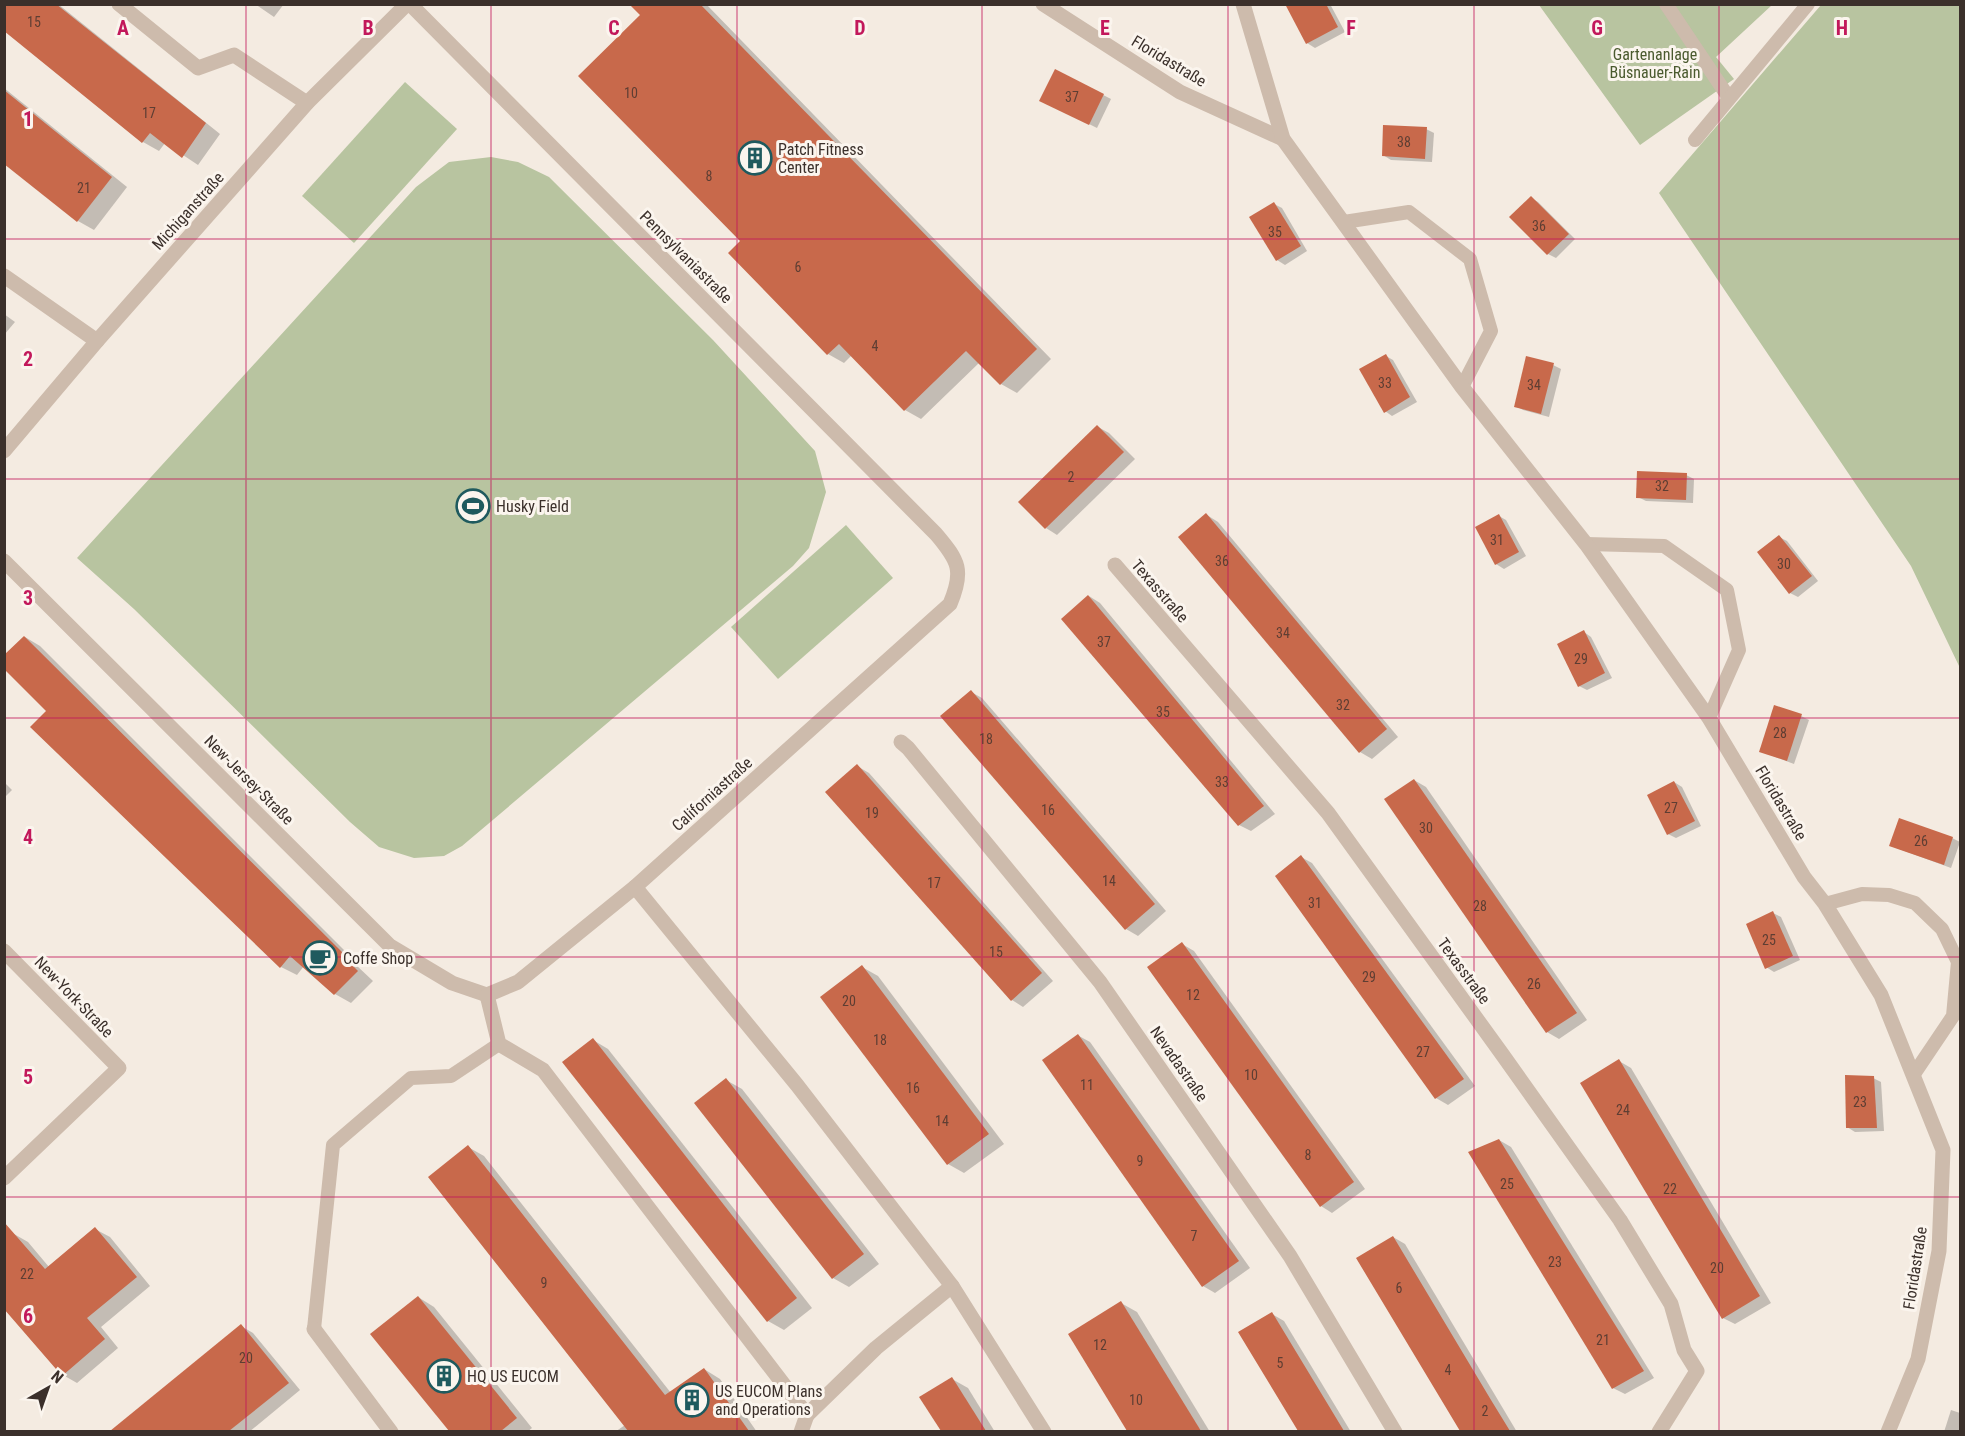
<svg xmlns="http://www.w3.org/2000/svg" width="1965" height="1436" font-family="'Roboto Condensed',sans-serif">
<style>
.green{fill:#b8c4a0}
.shadow{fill:#0003}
.building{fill:#c8694b}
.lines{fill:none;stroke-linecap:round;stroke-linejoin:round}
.lane{stroke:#cdbbac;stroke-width:14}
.street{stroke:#cdbbac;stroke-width:15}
.grid{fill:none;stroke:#c2185b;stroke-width:1.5;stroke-opacity:0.55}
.labels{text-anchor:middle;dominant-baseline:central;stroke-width:6;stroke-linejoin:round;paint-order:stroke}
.number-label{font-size:14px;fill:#5e3e33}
.park-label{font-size:16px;fill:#4a5a2e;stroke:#fbf5ee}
.street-label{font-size:16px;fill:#3b302b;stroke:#fbf5ee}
.poi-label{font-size:16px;fill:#3b302b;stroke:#fbf5ee;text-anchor:start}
.grid-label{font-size:20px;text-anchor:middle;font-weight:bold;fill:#c2185b;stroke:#fbf5ee;stroke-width:6;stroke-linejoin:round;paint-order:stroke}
</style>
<rect width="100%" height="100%" fill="#f4ebe1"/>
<g class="green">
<polygon points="1539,5 1772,5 1716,57 1734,79 1640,145"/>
<polygon points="1821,5 1960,5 1960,668 1911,566 1659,193"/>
<polygon points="405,82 457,129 354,243 302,196"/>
<polygon points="491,157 518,162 549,177 713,340 815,451 826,492 809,548 793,566 462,846 444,856 414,858 379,847 350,822 134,609 77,558 416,187 449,162"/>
<polygon points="846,525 893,578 778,679 731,627"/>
</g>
<g class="shadow">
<polygon points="4,4 58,4 220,134 198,165 165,143 159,151 143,142 4,29"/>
<polygon points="255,4 284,4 274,17"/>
<polygon points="631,4 706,4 1051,359 1017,393 1001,384 980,362 921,419 905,410 852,355 844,363 828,354 743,241 642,16"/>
<polygon points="1286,4 1330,4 1345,32 1315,48 1307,43"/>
<polygon points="1056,71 1111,99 1097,128 1049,104"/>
<polygon points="4,88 127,187 94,230 78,221 4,162"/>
<polygon points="1426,129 1434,133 1432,162 1391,160 1383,155"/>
<polygon points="1531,198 1538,202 1575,239 1556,258 1548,254 1511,217"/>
<polygon points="1274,204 1282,208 1307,251 1285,265 1277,260"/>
<polygon points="4,314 15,322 4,335"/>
<polygon points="1386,356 1393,360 1417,402 1392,416 1385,411"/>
<polygon points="1553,365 1561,369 1549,417 1523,410 1516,406"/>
<polygon points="1098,427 1109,433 1135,459 1057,535 1046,528"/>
<polygon points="1686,475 1694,479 1693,503 1646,501 1638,497"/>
<polygon points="1207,515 1218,522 1398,737 1372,759 1360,752"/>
<polygon points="1499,516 1506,520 1526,556 1504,569 1496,564"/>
<polygon points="1779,537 1787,541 1818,581 1798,597 1790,593"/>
<polygon points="1089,596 1100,603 1275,814 1251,831 1239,825"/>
<polygon points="1584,632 1591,637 1612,678 1587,690 1579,686"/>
<polygon points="25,637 40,646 357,963 355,964 373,981 351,1003 335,994 304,966 297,975 281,967 48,711"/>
<polygon points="971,692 982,698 1166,911 1138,936 1126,929"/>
<polygon points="1801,716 1809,720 1794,764 1760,751"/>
<polygon points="857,766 869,773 1053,981 1023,1007 1012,1000"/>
<polygon points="1414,780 1426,787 1587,1020 1559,1039 1547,1032 1386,800"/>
<polygon points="4,782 12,790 4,798"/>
<polygon points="1674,782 1682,787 1701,826 1676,838 1668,834"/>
<polygon points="1952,838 1960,842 1951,868 1891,846"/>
<polygon points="1301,857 1312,863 1475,1086 1448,1105 1436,1098"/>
<polygon points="1773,913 1781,917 1800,960 1774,972 1766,967"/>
<polygon points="1182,944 1194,951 1365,1189 1332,1213 1321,1206"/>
<polygon points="862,967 878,976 1004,1144 964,1173 948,1164 822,997"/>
<polygon points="1079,1036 1090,1042 1250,1268 1215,1293 1203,1286"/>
<polygon points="593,1040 608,1049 812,1308 784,1330 768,1321"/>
<polygon points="1619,1061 1631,1068 1771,1303 1735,1324 1723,1318"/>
<polygon points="1873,1078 1881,1082 1884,1131 1855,1132 1847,1127"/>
<polygon points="726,1080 742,1089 879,1264 849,1287 833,1278"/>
<polygon points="1499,1140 1511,1147 1654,1378 1625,1394 1613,1388"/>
<polygon points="468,1147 484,1156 671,1393 704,1369 720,1379 757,1432 615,1432 625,1425"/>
<polygon points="95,1229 110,1237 150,1286 101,1327 118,1348 77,1383 63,1375 14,1234 28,1242 49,1267"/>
<polygon points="1393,1237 1405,1244 1517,1432 1462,1432 1358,1258"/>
<polygon points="418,1297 434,1307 532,1428 527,1432 451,1432 372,1334"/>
<polygon points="1121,1303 1137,1312 1210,1432 1129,1432 1070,1334"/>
<polygon points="1272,1314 1284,1321 1351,1432 1300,1432 1240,1333"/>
<polygon points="241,1326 253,1333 300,1390 249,1432 113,1432"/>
<polygon points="952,1379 968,1388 995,1432 942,1432 921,1397"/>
<polygon points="1951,1410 1960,1413 1960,1432 1944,1432"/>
</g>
<g class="building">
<polygon points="4,4 56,4 206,123 182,158 150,133 142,143 4,31"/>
<polygon points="629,4 700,4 1037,349 1000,385 966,351 904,411 839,344 827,355 728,253 740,241 578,76 640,15"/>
<polygon points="1285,4 1326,4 1338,27 1306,44"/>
<polygon points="1055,69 1104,94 1089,125 1039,101"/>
<polygon points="4,90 112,177 77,222 4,164"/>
<polygon points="1383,125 1427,127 1425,159 1382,156"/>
<polygon points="1531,196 1569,234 1547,255 1509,217"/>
<polygon points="1274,202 1301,246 1276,261 1249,217"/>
<polygon points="1386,354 1410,397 1384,413 1359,369"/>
<polygon points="1526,356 1554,363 1541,414 1514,407"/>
<polygon points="1097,425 1124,452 1045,529 1018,502"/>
<polygon points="1637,471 1687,473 1686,500 1636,498"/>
<polygon points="1206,513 1387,729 1359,753 1178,537"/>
<polygon points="1499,514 1519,552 1495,565 1475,527"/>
<polygon points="1779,535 1812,576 1789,594 1757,552"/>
<polygon points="1088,595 1206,736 1264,806 1238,826 1061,619"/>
<polygon points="1584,630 1605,673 1578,687 1557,644"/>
<polygon points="24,636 343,953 341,954 358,971 334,995 290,956 280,968 30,727 46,711 4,669 4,655"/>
<polygon points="971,690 1155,904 1125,930 940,716"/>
<polygon points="1774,705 1802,714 1787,761 1759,752"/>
<polygon points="857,764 1042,973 1011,1001 825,792"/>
<polygon points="1414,779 1577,1013 1546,1033 1384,799"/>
<polygon points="1674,781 1695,821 1667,835 1647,795"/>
<polygon points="1899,818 1953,837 1944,865 1889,846"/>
<polygon points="1301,855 1464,1079 1435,1099 1275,876"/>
<polygon points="1773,911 1793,956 1765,969 1746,924"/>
<polygon points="1182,942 1354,1182 1320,1207 1147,967"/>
<polygon points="862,965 989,1134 947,1165 820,997"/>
<polygon points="1078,1034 1239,1261 1202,1287 1042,1060"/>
<polygon points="593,1038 797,1298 767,1322 562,1062"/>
<polygon points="1619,1059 1760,1296 1722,1319 1580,1083"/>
<polygon points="1845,1075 1874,1076 1877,1128 1846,1128"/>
<polygon points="726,1078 864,1254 832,1279 694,1103"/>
<polygon points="1499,1139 1644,1371 1612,1389 1468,1152"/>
<polygon points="468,1145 665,1395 704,1368 749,1431 628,1431 428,1177"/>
<polygon points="4,1222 45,1269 95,1227 137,1277 87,1318 105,1339 62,1376 4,1309"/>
<polygon points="1393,1236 1491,1400 1510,1431 1460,1431 1356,1258"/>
<polygon points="418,1296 517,1418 501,1431 449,1431 370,1334"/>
<polygon points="1121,1301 1201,1431 1127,1431 1068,1334"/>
<polygon points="1272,1312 1321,1393 1344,1431 1298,1431 1238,1332"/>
<polygon points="241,1324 289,1383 229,1431 110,1431"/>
<polygon points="952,1377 986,1431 941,1431 919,1397"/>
</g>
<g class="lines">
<g class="lane">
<polyline points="1666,4 1729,98"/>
<polyline points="1695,140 1808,4"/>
<polyline points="1344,222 1409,212 1470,259 1491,331 1462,387"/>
<polyline points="1586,544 1664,546 1727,590 1739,650 1709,718"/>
<polyline points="1825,904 1862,894 1889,895 1915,903 1942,929 1958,962 1953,1016 1914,1074"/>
<polyline points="314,1329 333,1145 411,1078 451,1076 499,1044"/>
</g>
<g class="street">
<polyline points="119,4 198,68 234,55 307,103"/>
<path d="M 410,4 L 936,534 C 959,561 964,571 950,604 L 635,887 L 518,982 L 487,995"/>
<polyline points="1043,4 1180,92 1283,139"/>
<polyline points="1243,4 1283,139 1462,387 1586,544 1709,718 1804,877 1825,904 1881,995 1943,1150 1939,1251 1918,1359 1888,1432"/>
<polyline points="4,276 97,341"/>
<polyline points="4,451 97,341 307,103 407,4"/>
<polyline points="4,561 390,946 452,983 487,995"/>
<polyline points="1115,565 1328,813 1502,1054 1620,1220 1671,1304 1684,1350 1697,1371 1659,1432"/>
<polyline points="901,742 908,748 1100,982 1290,1256 1395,1432"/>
<polyline points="635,887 797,1085 952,1286 1044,1432"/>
<polyline points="4,951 119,1068 4,1178"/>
<polyline points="487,995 499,1044 543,1070 807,1415 801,1432"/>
<polyline points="314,1329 391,1432"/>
<polyline points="807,1415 876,1348 952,1286"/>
</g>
</g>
<path class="grid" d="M 246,4 L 246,1432M 491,4 L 491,1432M 737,4 L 737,1432M 982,4 L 982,1432M 1228,4 L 1228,1432M 1474,4 L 1474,1432M 1719,4 L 1719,1432M 4,239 L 1960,239M 4,479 L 1960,479M 4,718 L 1960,718M 4,957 L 1960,957M 4,1197 L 1960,1197"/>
<defs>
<g id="building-ring" transform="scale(1.725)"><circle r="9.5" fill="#fbf5ee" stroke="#1f5a5e" stroke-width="1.5"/><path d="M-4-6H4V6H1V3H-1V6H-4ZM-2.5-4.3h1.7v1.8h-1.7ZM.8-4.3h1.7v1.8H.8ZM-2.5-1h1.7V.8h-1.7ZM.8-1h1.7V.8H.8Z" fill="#1f5a5e"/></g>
<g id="stadium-ring" transform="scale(1.725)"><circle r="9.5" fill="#fbf5ee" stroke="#1f5a5e" stroke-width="1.5"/><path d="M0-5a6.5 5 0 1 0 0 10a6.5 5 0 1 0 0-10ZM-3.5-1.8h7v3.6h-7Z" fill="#1f5a5e"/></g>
<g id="cafe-ring" transform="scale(1.725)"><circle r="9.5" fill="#fbf5ee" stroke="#1f5a5e" stroke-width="1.5"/><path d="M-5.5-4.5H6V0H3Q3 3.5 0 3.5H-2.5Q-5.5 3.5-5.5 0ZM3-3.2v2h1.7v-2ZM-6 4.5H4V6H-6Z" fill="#1f5a5e"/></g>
</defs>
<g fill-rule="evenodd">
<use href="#building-ring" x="755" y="158"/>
<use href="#stadium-ring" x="473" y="506"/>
<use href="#cafe-ring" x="320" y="958"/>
<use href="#building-ring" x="444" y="1376"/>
<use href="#building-ring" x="692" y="1400"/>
</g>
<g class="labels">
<g class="number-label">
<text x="34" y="22">15</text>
<text x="631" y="93">10</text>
<text x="1072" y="97">37</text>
<text x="149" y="113">17</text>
<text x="1404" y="142">38</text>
<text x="709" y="176">8</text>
<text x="84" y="188">21</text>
<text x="1539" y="226">36</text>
<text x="1275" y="232">35</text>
<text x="798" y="267">6</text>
<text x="875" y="346">4</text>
<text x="1385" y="383">33</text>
<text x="1534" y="385">34</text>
<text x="1071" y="477">2</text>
<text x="1662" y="486">32</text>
<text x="1497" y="540">31</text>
<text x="1222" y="561">36</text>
<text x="1784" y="564">30</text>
<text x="1283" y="633">34</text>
<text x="1104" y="642">37</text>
<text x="1581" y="659">29</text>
<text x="1343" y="705">32</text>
<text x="1163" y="712">35</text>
<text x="1780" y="733">28</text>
<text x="986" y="739">18</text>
<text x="1222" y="782">33</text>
<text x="1671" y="808">27</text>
<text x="1048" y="810">16</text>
<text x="872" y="813">19</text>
<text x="1426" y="828">30</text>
<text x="1921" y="841">26</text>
<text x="1109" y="881">14</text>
<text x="934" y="883">17</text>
<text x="1315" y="903">31</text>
<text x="1480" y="906">28</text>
<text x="1769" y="940">25</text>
<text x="996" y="952">15</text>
<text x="1369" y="977">29</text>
<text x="1534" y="984">26</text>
<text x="1193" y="995">12</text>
<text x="849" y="1001">20</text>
<text x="880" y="1040">18</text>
<text x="1423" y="1052">27</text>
<text x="1251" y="1075">10</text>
<text x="1087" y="1085">11</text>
<text x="913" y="1088">16</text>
<text x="1860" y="1102">23</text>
<text x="1623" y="1110">24</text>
<text x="942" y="1121">14</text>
<text x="1308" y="1155">8</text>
<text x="1140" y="1161">9</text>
<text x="1507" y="1184">25</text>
<text x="1670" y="1189">22</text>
<text x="1194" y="1236">7</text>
<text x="1555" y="1262">23</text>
<text x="1717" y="1268">20</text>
<text x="27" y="1274">22</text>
<text x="544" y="1283">9</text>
<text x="1399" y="1288">6</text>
<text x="1603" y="1340">21</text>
<text x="1100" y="1345">12</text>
<text x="246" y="1358">20</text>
<text x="1280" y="1363">5</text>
<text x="1448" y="1370">4</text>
<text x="1136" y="1400">10</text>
<text x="1485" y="1411">2</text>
</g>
<g class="park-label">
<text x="1655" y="54">Gartenanlage<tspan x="1655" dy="18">Büsnauer-Rain</tspan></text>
</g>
<g class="street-label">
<text transform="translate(1169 61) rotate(31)">Floridastraße</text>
<text transform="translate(188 211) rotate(-48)">Michiganstraße</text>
<text transform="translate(686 257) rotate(45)">Pennsylvaniastraße</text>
<text transform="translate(1160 591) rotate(49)">Texasstraße</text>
<text transform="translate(249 780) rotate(45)">New-Jersey-Straße</text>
<text transform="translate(712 794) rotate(-42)">Californiastraße</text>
<text transform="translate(1781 803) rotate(59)">Floridastraße</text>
<text transform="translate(1464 971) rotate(54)">Texasstraße</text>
<text transform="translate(74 997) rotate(46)">New-York-Straße</text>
<text transform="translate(1179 1064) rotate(55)">Nevadastraße</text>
<text transform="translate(1915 1268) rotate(-81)">Floridastraße</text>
</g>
<g class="poi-label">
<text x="778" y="149">Patch Fitness<tspan x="778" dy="18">Center</tspan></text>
<text x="496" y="506">Husky Field</text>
<text x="343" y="958">Coffe Shop</text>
<text x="467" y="1376">HQ US EUCOM</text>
<text x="715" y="1391">US EUCOM Plans<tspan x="715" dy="18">and Operations</tspan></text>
</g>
</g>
<g class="grid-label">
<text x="123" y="35">A</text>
<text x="368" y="35">B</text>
<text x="614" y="35">C</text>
<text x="860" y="35">D</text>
<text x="1105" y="35">E</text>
<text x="1351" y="35">F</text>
<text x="1597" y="35">G</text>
<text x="1842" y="35">H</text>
<text x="28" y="126">1</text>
<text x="28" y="366">2</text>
<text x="28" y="605">3</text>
<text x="28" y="844">4</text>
<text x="28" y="1084">5</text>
<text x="28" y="1323">6</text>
</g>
<rect width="1965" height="1436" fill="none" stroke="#3b302b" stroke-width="12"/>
<g transform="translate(48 1388) rotate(40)" stroke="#fbf5ee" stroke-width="4.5" paint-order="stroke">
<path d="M0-4.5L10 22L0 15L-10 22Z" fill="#3b302b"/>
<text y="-9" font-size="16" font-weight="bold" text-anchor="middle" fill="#3b302b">N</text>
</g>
</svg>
